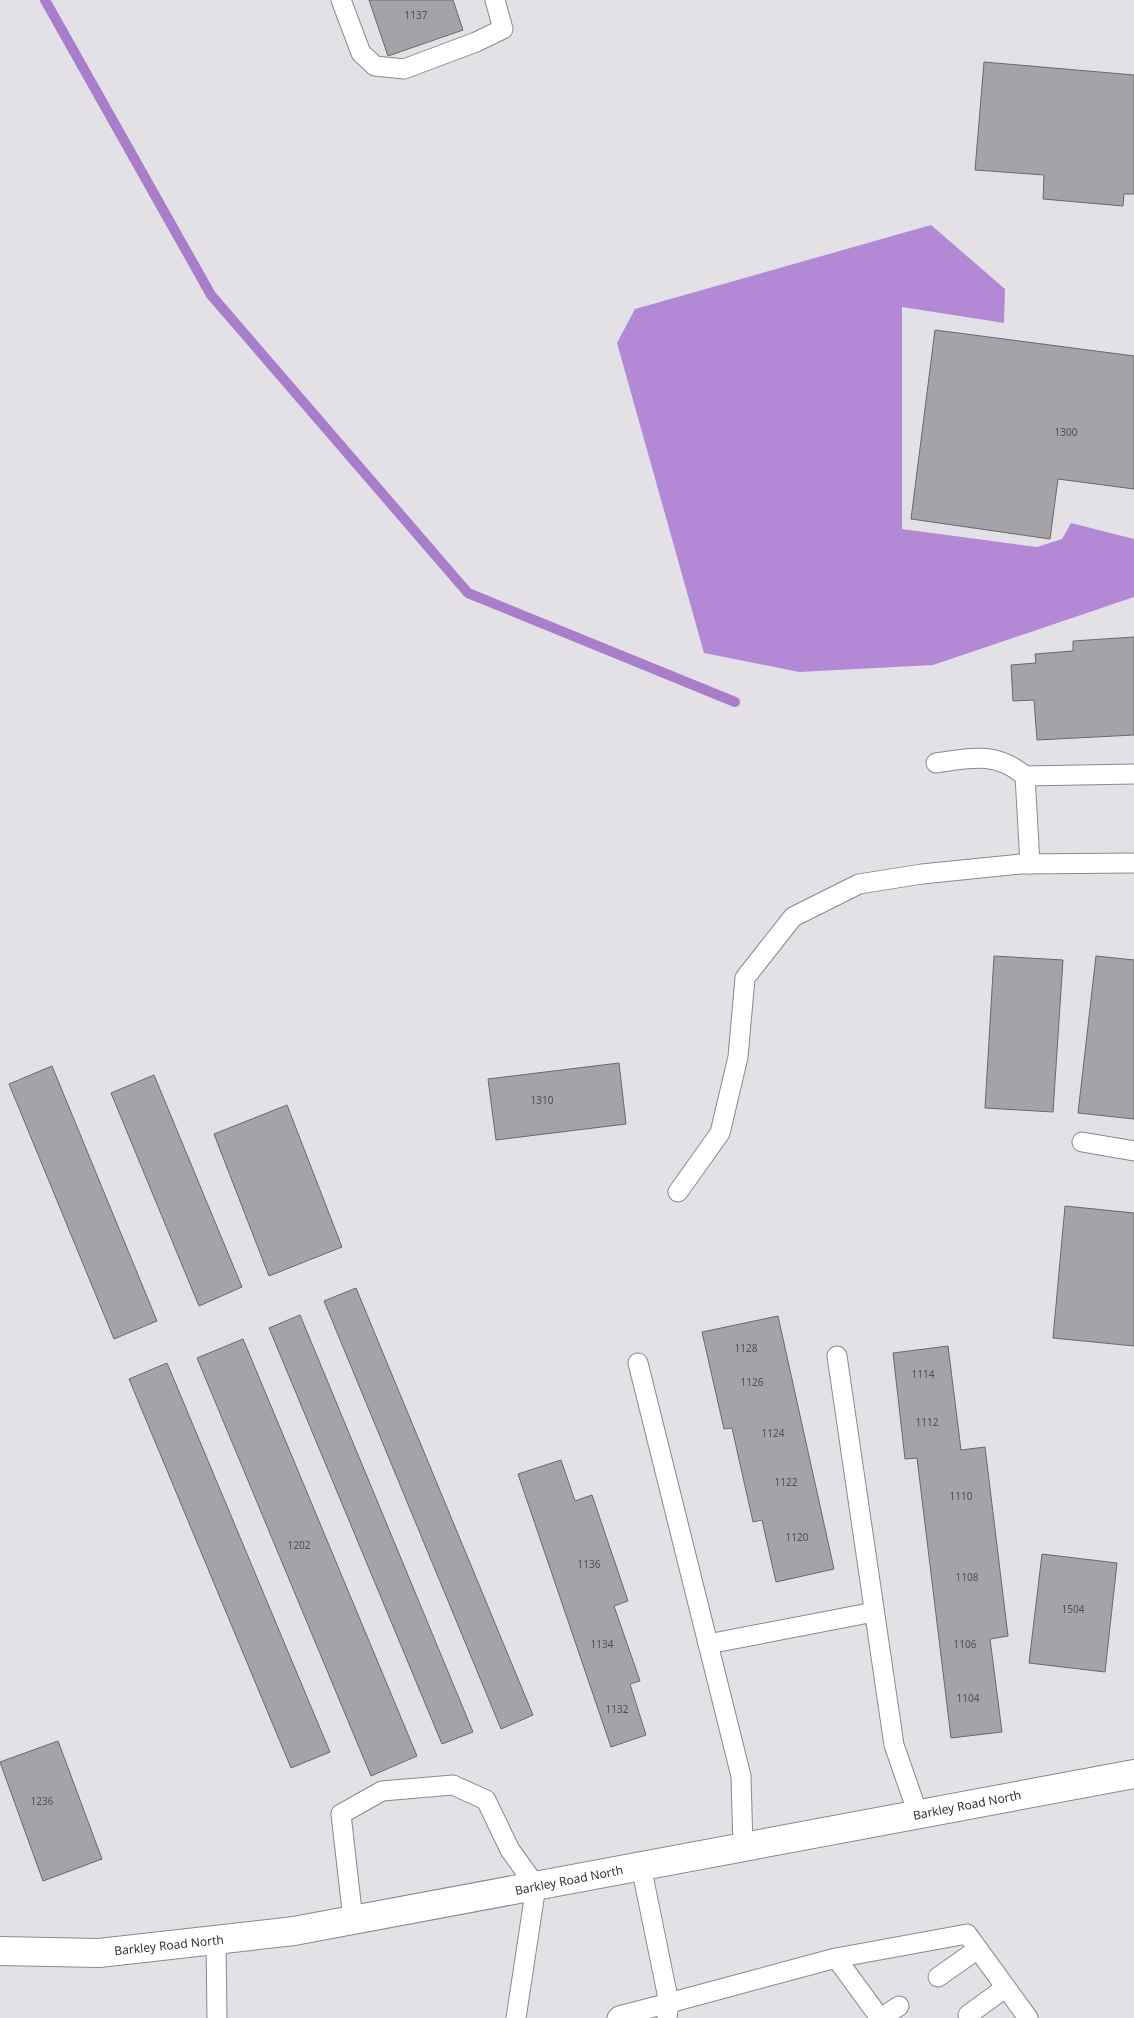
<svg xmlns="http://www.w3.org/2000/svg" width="1134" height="2018" font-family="'Noto Sans',sans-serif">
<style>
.forest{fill:#b389d6}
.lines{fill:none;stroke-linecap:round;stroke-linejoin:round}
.stream{stroke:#a87ecb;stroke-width:10}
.building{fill:#a5a3a8;stroke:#6a686d}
.service-casing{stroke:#8b888d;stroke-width:21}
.minor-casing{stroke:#8b888d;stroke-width:30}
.service{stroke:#fff;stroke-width:19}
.minor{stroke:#fff;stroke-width:28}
.labels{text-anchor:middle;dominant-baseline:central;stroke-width:4.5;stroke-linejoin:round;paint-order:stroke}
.number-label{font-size:10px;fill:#504f52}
.street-label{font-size:12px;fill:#343335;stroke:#fff}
</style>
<rect width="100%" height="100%" fill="#e4e1e6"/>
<polygon class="forest" points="931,225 1005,289 1004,323 902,307 902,529 1037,547 1062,539 1071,523 1134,539 1134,597 933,665 799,672 704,653 617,343 635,309"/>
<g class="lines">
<polyline class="stream" points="45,0 211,295 468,593 735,702"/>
</g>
<g class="building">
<polygon points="369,0 453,0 463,30 388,56"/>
<polygon points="984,62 1134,75 1134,194 1124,194 1123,206 1043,199 1044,175 975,170"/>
<polygon points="935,330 1134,356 1134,489 1058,479 1050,539 911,519"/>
<polygon points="1134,637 1134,735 1037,740 1034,700 1013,701 1011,665 1036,663 1035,654 1073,651 1073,641"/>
<polygon points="994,956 1063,960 1053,1112 985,1108"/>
<polygon points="1096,956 1134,960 1134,1119 1078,1113"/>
<polygon points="619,1063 626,1124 496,1140 488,1079"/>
<polygon points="52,1066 157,1321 114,1339 9,1084"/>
<polygon points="154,1075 242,1287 199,1306 111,1093"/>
<polygon points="287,1105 342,1247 269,1276 214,1134"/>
<polygon points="1065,1206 1134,1213 1134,1346 1053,1338"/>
<polygon points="356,1288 533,1715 501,1729 324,1301"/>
<polygon points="300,1315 473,1732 442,1744 269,1328"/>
<polygon points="778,1316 834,1569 776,1582 762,1520 753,1522 732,1428 724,1429 702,1332"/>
<polygon points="243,1339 417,1756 371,1776 197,1358"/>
<polygon points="948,1346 961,1450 985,1447 1008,1636 990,1639 1002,1732 951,1738 917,1458 905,1459 893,1353"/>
<polygon points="167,1363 330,1752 291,1768 129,1379"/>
<polygon points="561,1460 575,1501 592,1495 628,1601 614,1606 640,1681 630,1684 646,1735 611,1747 518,1474"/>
<polygon points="1042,1554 1117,1563 1105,1672 1029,1663"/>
<polygon points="58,1741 102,1859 43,1881 0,1762"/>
</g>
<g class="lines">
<g class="service-casing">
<g id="service">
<polyline points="341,0 361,53 375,66 404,69 476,42 503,29 495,0"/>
<path d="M 936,763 C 970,758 996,751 1025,776 L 1030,864"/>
<polyline points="1025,776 1134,774"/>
<polyline points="1082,1142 1134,1151"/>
<polyline points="678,1192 720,1133 738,1057 745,978 793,917 859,884 922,874 1020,864 1134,863"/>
<polyline points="837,1356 894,1745 918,1814"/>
<polyline points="638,1363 741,1776 743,1847"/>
<polyline points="708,1644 874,1612"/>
<polyline points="641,1866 669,2003 836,1958 880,2018"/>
<polyline points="353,1920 341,1814 382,1791 453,1785 486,1800 510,1850 536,1886 516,2018"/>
<polyline points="216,1940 217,2018"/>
<polyline points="836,1958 967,1934 1028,2018"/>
<polyline points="938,1977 978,1949"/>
<polyline points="968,2015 1005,1988"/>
<polyline points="617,2018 619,2016 669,2003 667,2018"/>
<polyline points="881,2018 899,2006"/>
</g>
</g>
<g class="minor-casing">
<polyline id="minor" points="0,1951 99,1953 294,1931 1134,1774"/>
</g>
<use href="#service" class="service"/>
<use href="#minor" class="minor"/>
</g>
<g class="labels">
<g class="number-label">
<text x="416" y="15">1137</text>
<text x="1066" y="432">1300</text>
<text x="542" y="1100">1310</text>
<text x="746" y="1348">1128</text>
<text x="923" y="1374">1114</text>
<text x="752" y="1382">1126</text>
<text x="927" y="1422">1112</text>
<text x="773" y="1433">1124</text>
<text x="786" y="1482">1122</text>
<text x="961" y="1496">1110</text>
<text x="797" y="1537">1120</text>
<text x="299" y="1545">1202</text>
<text x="589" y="1564">1136</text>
<text x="967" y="1577">1108</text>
<text x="1073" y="1609">1504</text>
<text x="602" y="1644">1134</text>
<text x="965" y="1644">1106</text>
<text x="968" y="1698">1104</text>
<text x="617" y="1709">1132</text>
<text x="42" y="1801">1236</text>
</g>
<g class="street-label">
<text transform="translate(967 1805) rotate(-11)">Barkley Road North</text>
<text transform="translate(569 1880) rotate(-11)">Barkley Road North</text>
<text transform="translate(169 1945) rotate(-6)">Barkley Road North</text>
</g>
</g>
</svg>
